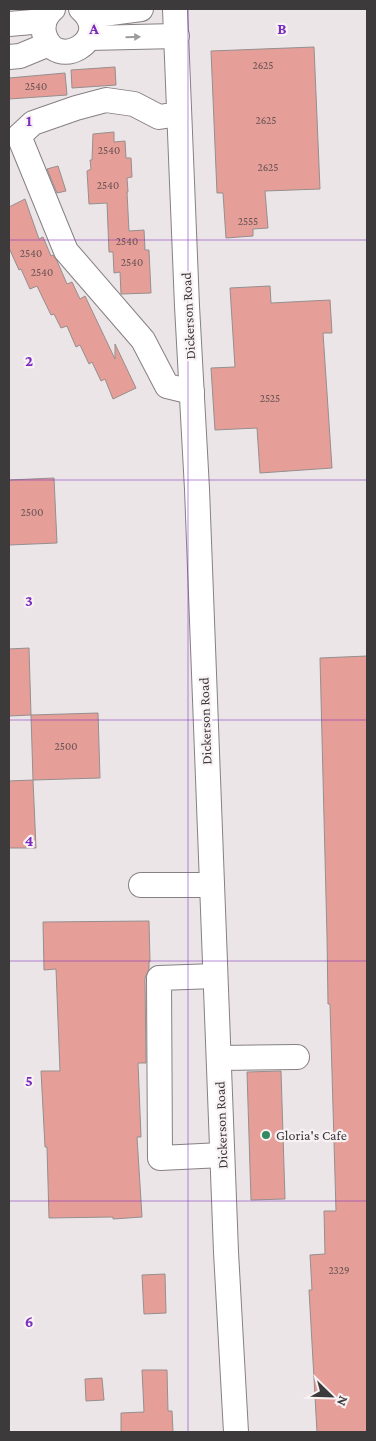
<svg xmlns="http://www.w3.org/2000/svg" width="376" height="1441" font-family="'Crimson Pro',serif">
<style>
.building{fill:#e69e99;stroke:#958f8e}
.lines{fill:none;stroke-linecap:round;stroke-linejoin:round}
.minor-casing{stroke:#868083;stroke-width:26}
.minor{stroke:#fff;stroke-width:24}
.oneway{fill:#9e9c9d}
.grid{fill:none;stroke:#7b2cbf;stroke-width:1;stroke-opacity:0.55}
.poi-dot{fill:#338a5e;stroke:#f9f2f5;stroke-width:2}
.labels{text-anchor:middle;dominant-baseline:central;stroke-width:4.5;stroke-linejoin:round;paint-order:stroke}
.number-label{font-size:11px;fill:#675352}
.street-label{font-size:14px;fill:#3d3a3b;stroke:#f9f2f5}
.poi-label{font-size:14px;fill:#3d3a3b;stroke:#f9f2f5;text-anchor:start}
.grid-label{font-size:16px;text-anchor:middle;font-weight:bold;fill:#7b2cbf;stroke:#f9f2f5;stroke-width:4.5;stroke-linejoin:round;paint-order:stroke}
</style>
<rect width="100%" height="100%" fill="#ece5e8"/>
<g class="building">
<polygon points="314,47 320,189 265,191 268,228 253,229 253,236 226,238 223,193 217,193 211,51"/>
<polygon points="115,67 116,85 72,88 71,70"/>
<polygon points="65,73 67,95 9,99 9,78"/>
<polygon points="114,132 114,142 125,141 126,158 131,158 132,177 127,178 128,192 127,192 129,231 144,230 145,250 149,250 151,293 121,294 120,272 114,273 113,252 109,252 107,203 89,204 87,171 91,169 90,160 92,160 93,134"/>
<polygon points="58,166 66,191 57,193 47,169"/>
<polygon points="25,199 39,239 43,237 51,256 53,255 57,261 67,284 72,282 80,299 85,296 115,359 115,344 136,388 113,399 105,379 101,381 92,362 89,364 80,345 76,347 67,326 61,328 54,314 51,315 37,286 30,289 21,269 19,270 9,248 9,207"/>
<polygon points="270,286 271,303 330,300 332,333 323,333 332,468 260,473 257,428 215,430 211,368 235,367 230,288"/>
<polygon points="54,478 57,543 9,545 9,480"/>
<polygon points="29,648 31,715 9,716 9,649"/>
<polygon points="367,656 367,1432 317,1432 309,1290 312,1290 310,1255 325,1254 324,1211 336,1211 330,1004 328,1004 327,936 320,658"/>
<polygon points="98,713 100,778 33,780 31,715"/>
<polygon points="33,780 36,848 9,848 9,781"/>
<polygon points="149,921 150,962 149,962 149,969 145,978 146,1063 138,1063 141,1137 137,1137 142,1217 113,1219 113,1217 49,1218 47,1147 45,1147 41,1071 60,1071 56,969 44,970 43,922"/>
<polygon points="281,1071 285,1199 251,1200 247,1072"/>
<polygon points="165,1274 166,1313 144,1314 142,1275"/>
<polygon points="142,1370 167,1370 168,1411 172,1411 173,1432 121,1432 121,1413 144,1412"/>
<polygon points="102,1378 104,1400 86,1401 85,1379"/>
</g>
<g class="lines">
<g class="minor-casing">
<g id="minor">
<path d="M 53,9 C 46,15 42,23 44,33 C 54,74 115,39 81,9"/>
<polyline points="175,9 187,306 197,489 226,1252 236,1432"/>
<polyline points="88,16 141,9"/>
<polyline points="9,24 44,21"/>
<polyline points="89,38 177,36"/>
<polyline points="9,57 20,56 49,44"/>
<polyline points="179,114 159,117 134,104 106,100 76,108 33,123 19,136 66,251 143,340 167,386 192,392"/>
<polyline points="141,885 212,885"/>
<polyline points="215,976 159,978 160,1158 222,1155"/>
<polyline points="219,1058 297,1057"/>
</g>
</g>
<use href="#minor" class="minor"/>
</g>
<defs><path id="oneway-solid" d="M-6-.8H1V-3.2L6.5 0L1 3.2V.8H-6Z" transform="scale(1.25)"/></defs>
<use class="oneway" href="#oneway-solid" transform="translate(133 37) rotate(-1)"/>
<path class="grid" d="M 188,9 L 188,1432M 9,240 L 367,240M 9,480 L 367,480M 9,720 L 367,720M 9,961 L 367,961M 9,1201 L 367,1201"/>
<circle class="poi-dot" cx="266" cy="1135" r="5"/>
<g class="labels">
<g class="number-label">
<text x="263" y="65">2625</text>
<text x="36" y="86">2540</text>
<text x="266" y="120">2625</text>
<text x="109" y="150">2540</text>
<text x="268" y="167">2625</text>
<text x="108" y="185">2540</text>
<text x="248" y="221">2555</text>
<text x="127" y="241">2540</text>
<text x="31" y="253">2540</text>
<text x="132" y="262">2540</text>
<text x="42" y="272">2540</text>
<text x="270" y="398">2525</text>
<text x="32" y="512">2500</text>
<text x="66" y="746">2500</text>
<text x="339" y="1270">2329</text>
</g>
<g class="street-label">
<text transform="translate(188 316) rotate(-93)">Dickerson Road</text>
<text transform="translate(205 721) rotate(-92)">Dickerson Road</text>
<text transform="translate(221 1125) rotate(-92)">Dickerson Road</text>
</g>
<g class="poi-label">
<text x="276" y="1135">Gloria's Cafe</text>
</g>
</g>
<g class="grid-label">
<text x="94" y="34">A</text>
<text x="282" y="34">B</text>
<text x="29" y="126">1</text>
<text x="29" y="366">2</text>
<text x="29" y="606">3</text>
<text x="29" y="846">4</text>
<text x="29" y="1086">5</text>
<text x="29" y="1327">6</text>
</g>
<rect width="376" height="1441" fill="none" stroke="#3d3a3b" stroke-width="20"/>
<g transform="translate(331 1396) rotate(113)" stroke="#f9f2f5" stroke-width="4" paint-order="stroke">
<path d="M0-4L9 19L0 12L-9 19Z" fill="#3d3a3b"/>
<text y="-8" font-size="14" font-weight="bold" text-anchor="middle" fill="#3d3a3b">N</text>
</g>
</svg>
